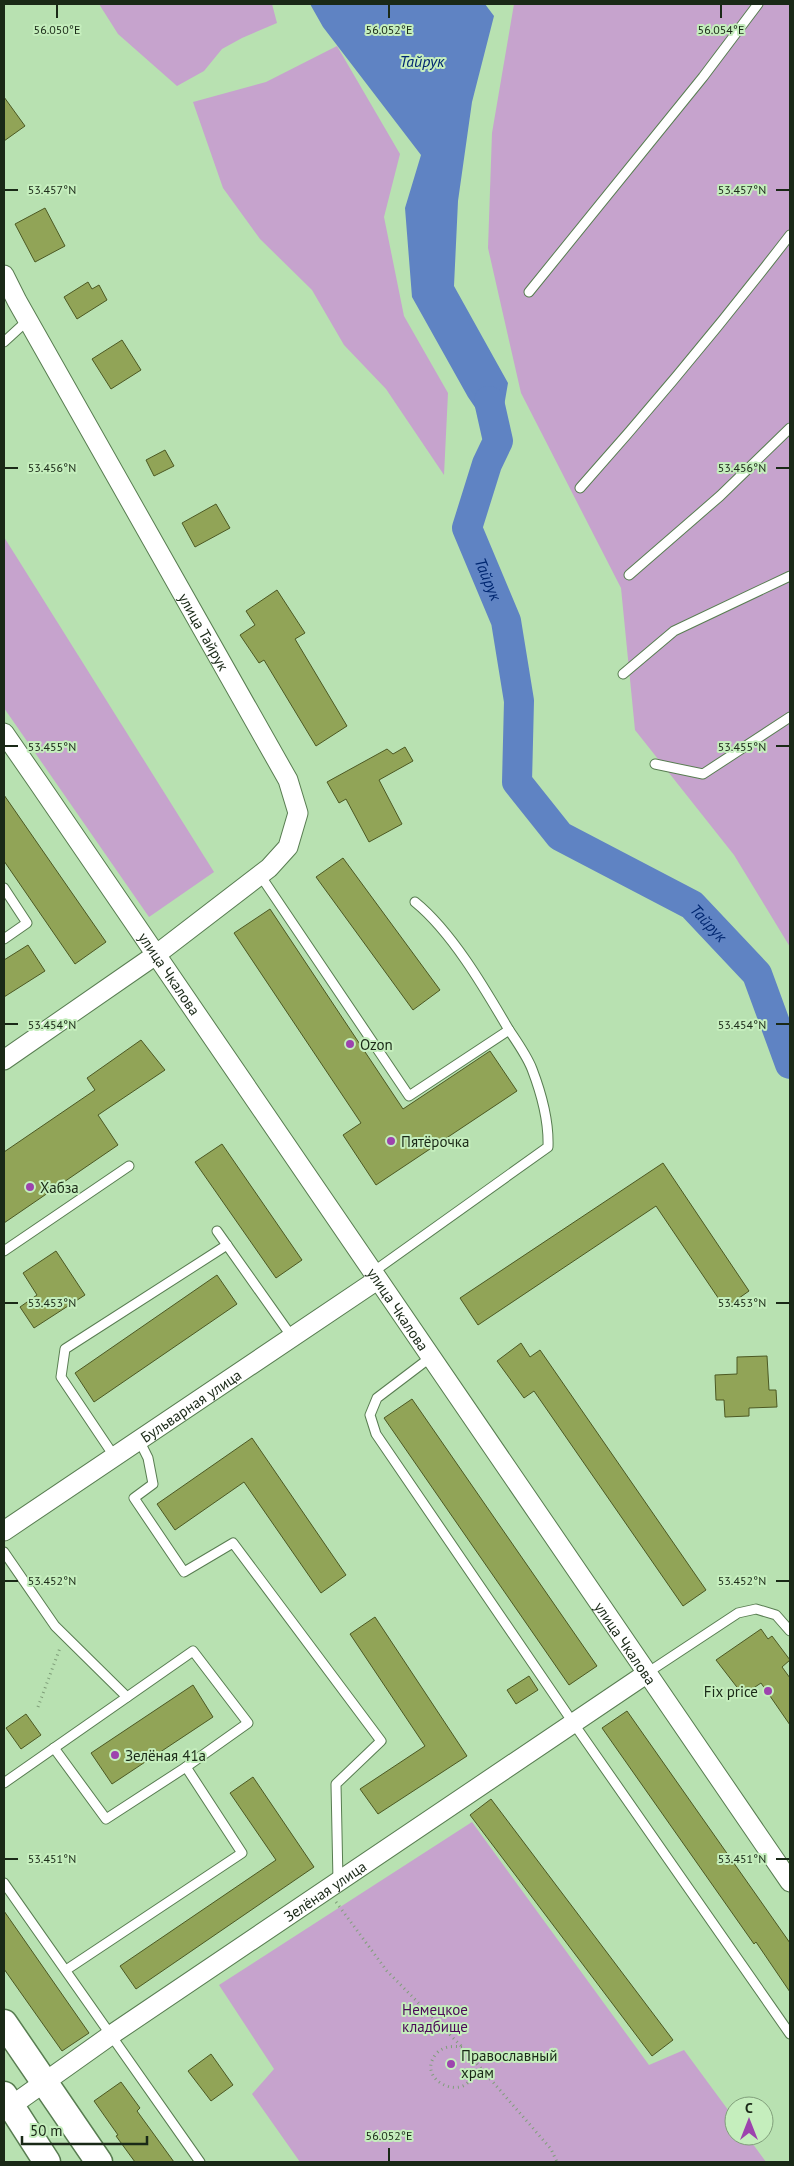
<svg xmlns="http://www.w3.org/2000/svg" width="794" height="2166" font-family="'PT Sans',sans-serif">
<style>
.green{fill:#c6a3cd}
.water{fill:#5f83c3}
.lines{fill:none;stroke-linecap:round;stroke-linejoin:round}
.river{stroke:#5f83c3;stroke-width:30}
.building{fill:#91a457;stroke:#4c5923}
.lane-casing{stroke:#587d51;stroke-width:11}
.street-casing{stroke:#587d51;stroke-width:21}
.secondary-casing{stroke:#587d51;stroke-width:29}
.path{stroke:#7f9e79;stroke-width:3;stroke-dasharray:1 4;stroke-linecap:butt}
.lane{stroke:#fff;stroke-width:9}
.street{stroke:#fff;stroke-width:19}
.secondary{stroke:#fff;stroke-width:26}
.ticks{fill:none;stroke:#1a2917;stroke-width:2}
.poi-dot{fill:#9d43ae;stroke:#c5eebd;stroke-width:2}
.labels{text-anchor:middle;dominant-baseline:central;stroke-width:4;stroke-linejoin:round;paint-order:stroke}
.street-label{font-size:15px;fill:#1a2917;stroke:#c5eebd}
.poi-label{font-size:15px;fill:#1a2917;stroke:#c5eebd;text-anchor:start}
.park-label{font-size:15px;fill:#4c0958;stroke:#c5eebd}
.water-label{font-size:16px;font-style:italic;fill:#002771;stroke:#c5eebd}
.ticks-label{font-size:12px;text-anchor:middle;fill:#1a2917;stroke:#c5eebd;stroke-width:4;stroke-linejoin:round;paint-order:stroke}
</style>
<rect width="100%" height="100%" fill="#b8e1b1"/>
<g class="green">
<polygon points="99,4 272,4 277,23 242,38 222,49 204,71 177,86 118,34"/>
<polygon points="514,4 790,4 790,947 734,855 635,730 621,588 521,393 488,248 492,133"/>
<polygon points="337,46 400,154 384,217 404,316 448,393 444,475 386,389 344,345 312,290 260,239 223,188 193,102 266,82"/>
<polygon points="4,537 214,872 149,917 4,708"/>
<polygon points="472,1822 649,2065 684,2050 734,2118 734,2136 747,2136 766,2162 300,2162 252,2094 274,2069 219,1985"/>
</g>
<polygon class="water" points="310,4 485,4 494,16 472,102 458,201 454,286 508,383 498,441 468,397 412,297 405,208 421,155 323,27"/>
<g class="lines">
<path class="river" id="s1" d="M 489,401 L 498,441 L 487,464 L 467,528 L 506,621 L 519,701 L 517,782 L 560,836 L 692,905 L 757,974 L 790,1064"/>
</g>
<g class="building">
<polygon points="4,97 25,126 4,141"/>
<polygon points="45,208 65,246 35,262 15,224"/>
<polygon points="88,282 92,289 99,285 107,300 77,319 64,297"/>
<polygon points="122,340 141,370 111,389 92,359"/>
<polygon points="165,450 174,466 154,476 146,460"/>
<polygon points="216,504 230,528 195,547 182,523"/>
<polygon points="277,590 305,633 295,639 347,726 316,746 264,660 259,663 240,635 255,625 246,611"/>
<polygon points="405,747 413,761 379,780 402,824 369,842 346,799 339,803 327,782 387,749 393,754"/>
<polygon points="4,795 106,942 75,964 4,861"/>
<polygon points="343,858 440,990 413,1010 316,877"/>
<polygon points="270,909 403,1109 490,1051 517,1091 376,1185 343,1135 361,1123 234,933"/>
<polygon points="28,945 45,971 4,997 4,960"/>
<polygon points="141,1040 165,1070 98,1115 118,1145 4,1223 4,1152 95,1090 87,1078"/>
<polygon points="222,1144 302,1260 276,1278 195,1162"/>
<polygon points="663,1163 749,1291 725,1308 656,1206 478,1325 460,1298"/>
<polygon points="56,1251 85,1295 34,1328 20,1307 37,1295 23,1273"/>
<polygon points="217,1275 237,1304 94,1402 75,1373"/>
<polygon points="521,1343 530,1357 540,1350 706,1590 683,1606 534,1391 524,1398 497,1361"/>
<polygon points="767,1356 769,1390 776,1390 777,1407 749,1408 749,1416 725,1417 724,1400 716,1400 715,1375 737,1374 737,1357"/>
<polygon points="412,1399 597,1666 569,1685 384,1418"/>
<polygon points="252,1438 346,1575 321,1593 244,1482 175,1530 157,1504"/>
<polygon points="375,1617 467,1756 378,1814 360,1789 425,1746 350,1634"/>
<polygon points="761,1629 768,1639 772,1636 790,1660 782,1667 790,1678 790,1725 761,1683 743,1695 716,1660"/>
<polygon points="529,1676 538,1690 516,1704 507,1690"/>
<polygon points="193,1685 213,1717 112,1784 91,1753"/>
<polygon points="627,1711 790,1943 790,1992 756,1942 754,1944 602,1728"/>
<polygon points="26,1714 41,1735 21,1749 6,1728"/>
<polygon points="253,1777 314,1867 136,1989 120,1966 276,1860 230,1793"/>
<polygon points="491,1799 673,2040 652,2056 470,1815"/>
<polygon points="4,1911 89,2033 62,2051 4,1969"/>
<polygon points="211,2054 233,2085 211,2101 188,2071"/>
<polygon points="121,2082 140,2108 137,2111 174,2162 135,2162 116,2136 118,2135 94,2101"/>
</g>
<g class="lines">
<g class="lane-casing">
<g id="lane">
<polyline points="529,292 703,77 758,4"/>
<polyline points="4,342 28,320"/>
<path d="M 580,488 C 653,406 723,322 790,235"/>
<polyline points="629,575 720,496 790,428"/>
<polyline points="623,674 674,631 790,576"/>
<polyline points="655,764 703,774 790,717"/>
<polyline points="260,875 409,1096 509,1030"/>
<polyline points="4,888 27,923 4,939"/>
<polyline points="217,1231 292,1337"/>
<polyline points="4,1251 129,1166"/>
<path d="M 373,1272 L 548,1147 C 549,1120 542,1095 532,1069 C 527,1056 517,1042 509,1030 C 485,989 452,932 415,902"/>
<polyline points="431,1357 377,1398 370,1415 376,1434 574,1724 790,2034"/>
<polyline points="139,1440 148,1458 153,1484 134,1498 184,1572 233,1543 381,1741 336,1784 338,1881"/>
<polyline points="114,1456 61,1377 65,1349 227,1245"/>
<polyline points="4,1552 55,1626 127,1697"/>
<polyline points="647,1673 738,1613 756,1609 776,1615 790,1631"/>
<polyline points="54,1748 106,1819 186,1767"/>
<polyline points="4,1783 193,1651 248,1723 186,1767 242,1853 66,1970"/>
<polyline points="4,1883 200,2162"/>
</g>
</g>
<g class="street-casing">
<g id="street">
<path id="s2" d="M 4,275 L 17,301 L 288,780 L 298,813 L 288,847 L 269,868 L 157,954 L 4,1060"/>
<path id="s3" d="M 4,733 C 269,1115 527,1502 790,1882"/>
<path id="s4" d="M 4,1531 L 377,1280"/>
<path id="s5" d="M 4,2111 L 111,2035 L 646,1674"/>
</g>
</g>
<g class="secondary-casing">
<g id="secondary">
<polyline points="4,2023 99,2162"/>
<polyline points="4,2095 47,2162"/>
</g>
</g>
<g class="path">
<polyline points="38,1707 60,1648"/>
<polyline points="336,1902 387,1971 466,2051 551,2149 557,2162"/>
<path d="M 462,2047 C 452,2046 443,2046 436,2054 C 411,2085 484,2109 471,2057"/>
</g>
<use href="#lane" class="lane"/>
<use href="#street" class="street"/>
<use href="#secondary" class="secondary"/>
</g>
<path class="ticks" d="M 57,5 L 57,18M 389,5 L 389,18M 721,5 L 721,18M 5,190 L 18,190M 776,190 L 789,190M 5,468 L 18,468M 776,468 L 789,468M 5,746 L 18,746M 776,746 L 789,746M 5,1024 L 18,1024M 776,1024 L 789,1024M 5,1303 L 18,1303M 776,1303 L 789,1303M 5,1581 L 18,1581M 776,1581 L 789,1581M 5,1859 L 18,1859M 776,1859 L 789,1859M 389,2148 L 389,2161"/>
<g class="poi-dot">
<circle cx="350" cy="1044" r="5"/>
<circle cx="391" cy="1141" r="5"/>
<circle cx="30" cy="1187" r="5"/>
<circle cx="768" cy="1691" r="5"/>
<circle cx="115" cy="1755" r="5"/>
<circle cx="451" cy="2064" r="5"/>
</g>
<g class="labels">
<g class="street-label">
<text stroke="none"><textPath href="#s2" startOffset="409">улица Тайрук</textPath></text>
<text stroke="none"><textPath href="#s3" startOffset="292">улица Чкалова</textPath></text>
<text stroke="none"><textPath href="#s3" startOffset="698">улица Чкалова</textPath></text>
<text stroke="none"><textPath href="#s4" startOffset="225">Бульварная улица</textPath></text>
<text stroke="none"><textPath href="#s3" startOffset="1102">улица Чкалова</textPath></text>
<text stroke="none"><textPath href="#s5" startOffset="389">Зелёная улица</textPath></text>
</g>
<g class="poi-label">
<text x="360" y="1044">Ozon</text>
<text x="401" y="1141">Пятёрочка</text>
<text x="40" y="1187">Хабза</text>
<text x="758" y="1691" text-anchor="end">Fix price</text>
<text x="125" y="1755">Зелёная 41а</text>
<text x="461" y="2055">Православный<tspan x="461" dy="17">храм</tspan></text>
</g>
<g class="park-label">
<text x="435" y="2009">Немецкое<tspan x="435" dy="17">кладбище</tspan></text>
</g>
<g class="water-label">
<text x="422" y="61">Тайрук</text>
<text stroke="none"><textPath href="#s1" startOffset="189">Тайрук</textPath></text>
<text stroke="none"><textPath href="#s1" startOffset="639">Тайрук</textPath></text>
</g>
</g>
<g class="ticks-label">
<text x="57" y="34">56.050°E</text>
<text x="389" y="34">56.052°E</text>
<text x="721" y="34">56.054°E</text>
<text x="52" y="194">53.457°N</text>
<text x="742" y="194">53.457°N</text>
<text x="52" y="472">53.456°N</text>
<text x="742" y="472">53.456°N</text>
<text x="52" y="751">53.455°N</text>
<text x="742" y="751">53.455°N</text>
<text x="52" y="1029">53.454°N</text>
<text x="742" y="1029">53.454°N</text>
<text x="52" y="1307">53.453°N</text>
<text x="742" y="1307">53.453°N</text>
<text x="52" y="1585">53.452°N</text>
<text x="742" y="1585">53.452°N</text>
<text x="52" y="1863">53.451°N</text>
<text x="742" y="1863">53.451°N</text>
<text x="389" y="2140">56.052°E</text>
</g>
<rect width="794" height="2166" fill="none" stroke="#1a2917" stroke-width="10"/>
<g transform="translate(749 2121)"><circle r="24" fill="#c5eebd" stroke="#819f7b"/>
<path d="M0-4L9 19L0 12L-9 19Z" fill="#9d43ae"/>
<text y="-8" font-size="14" font-weight="bold" text-anchor="middle" fill="#1a2917">С</text>
</g>
<path d="M22 2136v8h125v-8" fill="none" stroke="#1a2917" stroke-width="2.5"/>
<text x="30" y="2136" font-size="15" fill="#1a2917" stroke="#c5eebd" stroke-width="4" paint-order="stroke">50 m</text>
</svg>
